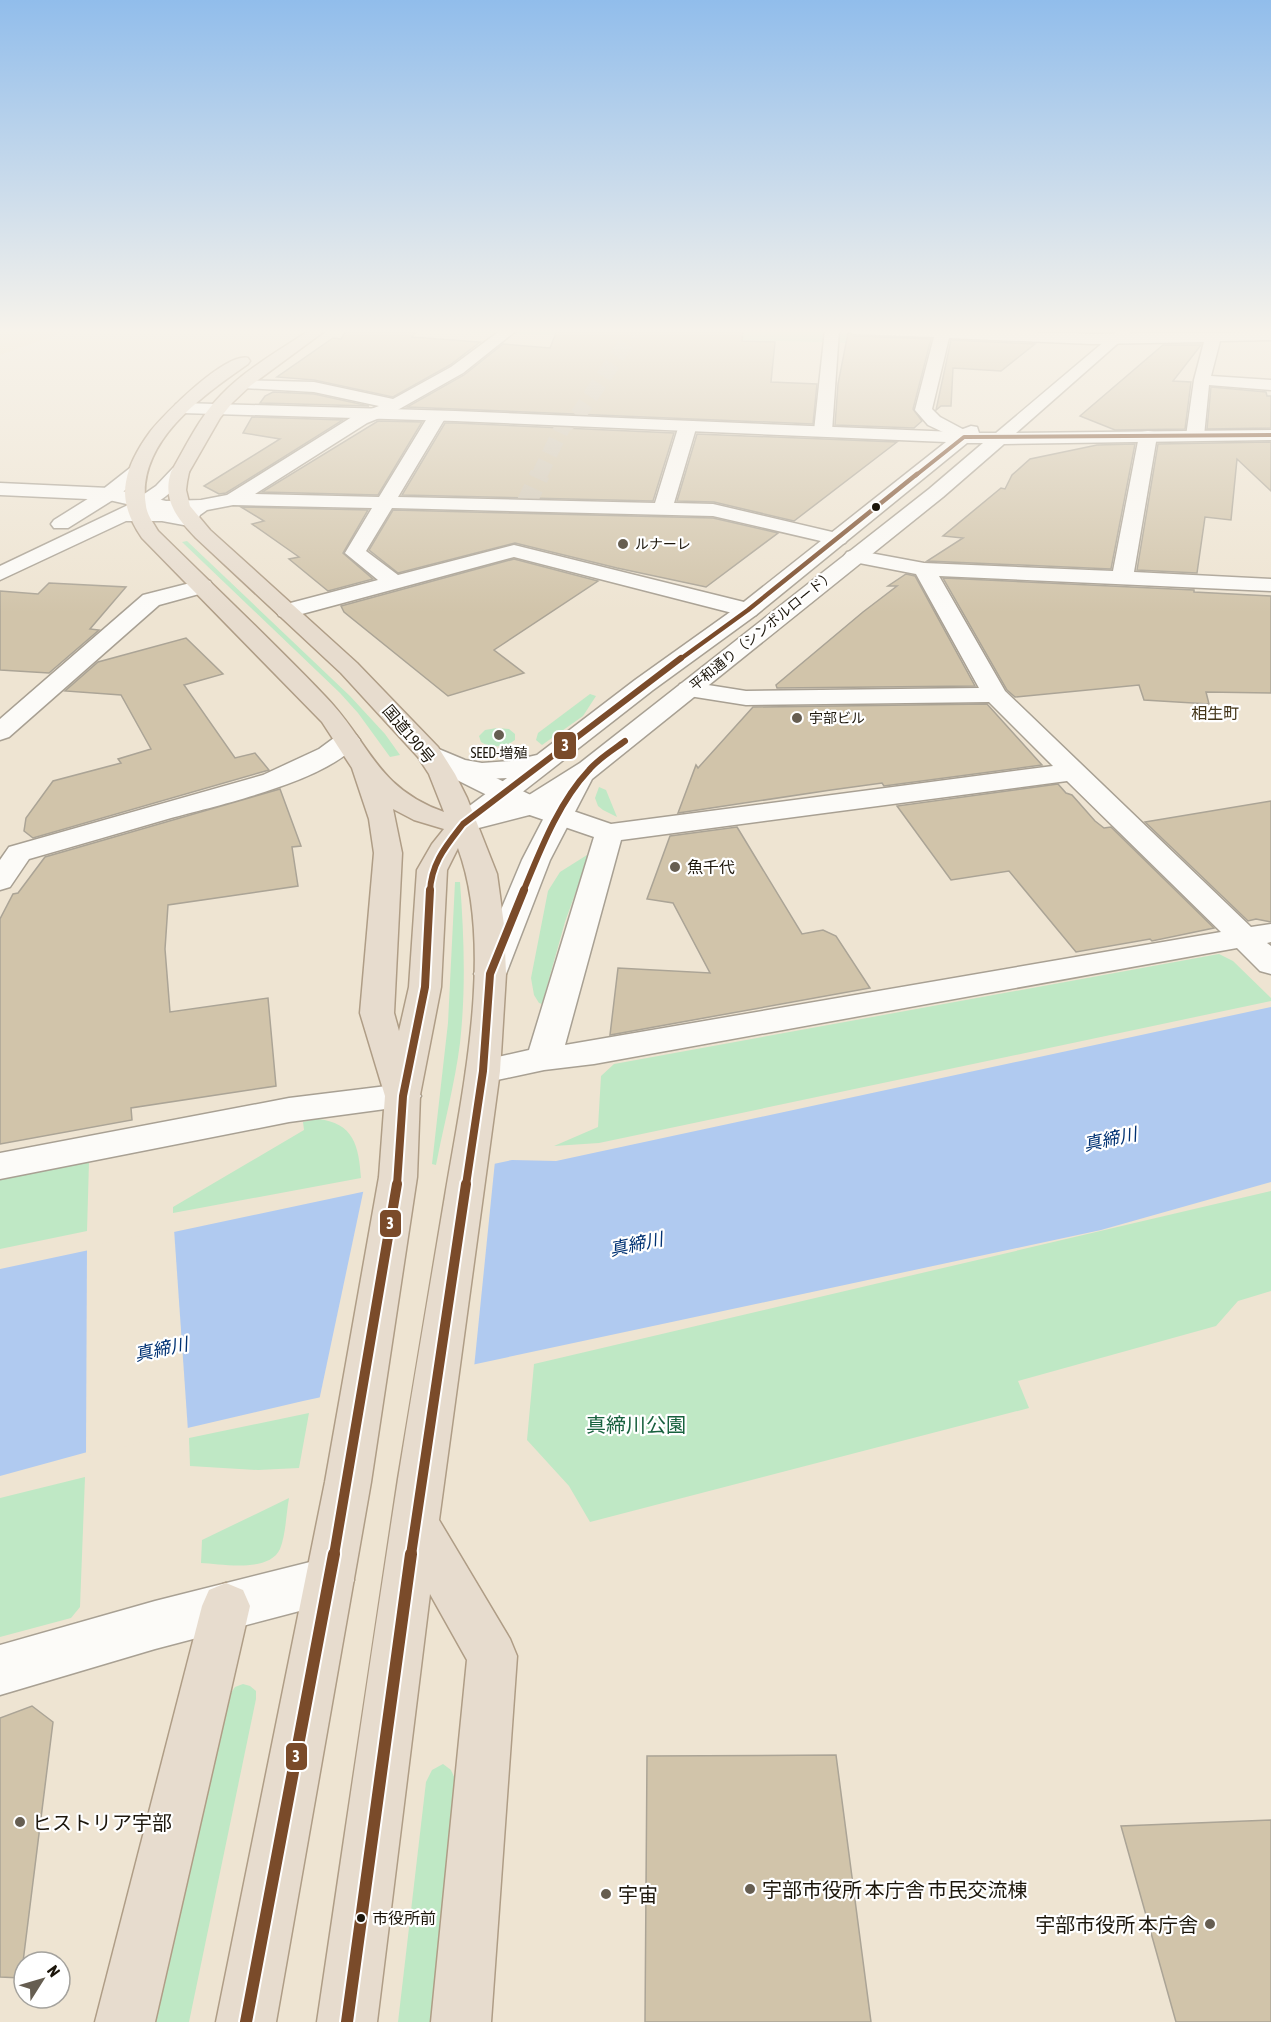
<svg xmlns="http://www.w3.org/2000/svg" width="1271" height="2022" font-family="'Asap Condensed','Noto Sans JP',sans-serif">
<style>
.built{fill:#efdfc1}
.green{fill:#bfe8c5}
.water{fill:#b0caf0}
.pier{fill:#eee4d2}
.building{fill:#d1c4aa;stroke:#aba496;stroke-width:1.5}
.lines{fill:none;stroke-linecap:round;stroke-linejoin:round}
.pedestrian-tunnel-far1{stroke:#cec5b4;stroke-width:16;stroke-dasharray:16 8;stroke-linecap:butt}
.pedestrian-tunnel{stroke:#cec5b4;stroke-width:20;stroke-dasharray:20 10;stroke-linecap:butt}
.minor-casing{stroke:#a8a093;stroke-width:3}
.tertiary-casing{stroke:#a8a093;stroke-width:3}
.trunk-casing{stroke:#af9d86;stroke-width:3}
.minor{fill:#fcfbf8;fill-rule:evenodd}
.tertiary{fill:#fcfbf8;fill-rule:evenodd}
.trunk{fill:#e7dcce;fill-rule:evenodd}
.bus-1-far5-casing{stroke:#fff;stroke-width:6}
.bus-1-far4-casing{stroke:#fff;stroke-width:8}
.bus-1-far3-casing{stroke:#fff;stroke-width:10}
.bus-1-far2-casing{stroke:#fff;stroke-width:12}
.bus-1-far1-casing{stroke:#fff;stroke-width:14}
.bus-1-casing{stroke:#fff;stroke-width:16}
.bus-1-far5{stroke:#7a4b2a;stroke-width:4}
.bus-1-far4{stroke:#7a4b2a;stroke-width:4.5}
.bus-1-far3{stroke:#7a4b2a;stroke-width:6}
.bus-1-far2{stroke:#7a4b2a;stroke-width:8}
.bus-1-far1{stroke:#7a4b2a;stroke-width:10}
.bus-1{stroke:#7a4b2a;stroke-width:12}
.bus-dot{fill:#1c160b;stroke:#fff;stroke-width:2}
.poi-dot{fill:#665e51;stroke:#fff;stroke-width:2}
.labels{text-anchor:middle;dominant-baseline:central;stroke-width:4.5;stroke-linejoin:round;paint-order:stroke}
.far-poi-label{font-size:14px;fill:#1c160b;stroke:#fff;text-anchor:start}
.far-street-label{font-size:14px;fill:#1c160b;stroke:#fff}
.far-quarter-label{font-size:16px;fill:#433519;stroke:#fff}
.street-label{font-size:16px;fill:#1c160b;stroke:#fff}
.poi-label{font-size:16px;fill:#1c160b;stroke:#fff;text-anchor:start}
.near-bus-label{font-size:16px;fill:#1c160b;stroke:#fff;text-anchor:start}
.water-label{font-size:18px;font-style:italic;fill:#013273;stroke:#fff}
.near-park-label{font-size:20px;fill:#18613e;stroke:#fff}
.near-poi-label{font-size:20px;fill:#1c160b;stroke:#fff;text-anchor:start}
.line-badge{stroke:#fff;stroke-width:2}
.badge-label{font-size:16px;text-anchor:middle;font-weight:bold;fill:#fff}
</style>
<rect width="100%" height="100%" fill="#eee4d2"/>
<polygon class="built" points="0,330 70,330 0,355"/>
<g class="green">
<polygon points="385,330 742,330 923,335 925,345"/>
<polygon points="187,541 350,696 385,734 400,755 390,757 358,713 340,693 182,542"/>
<polygon points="590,694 596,696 583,716 542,745 536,740 538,733"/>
<path d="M 497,728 L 509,729 L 515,734 L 515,740 C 505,747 492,749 481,742 L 479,736 L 485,730 Z"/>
<polygon points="599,787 606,790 617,817 603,810 598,806 595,798"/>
<polygon points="587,855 589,855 565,922 542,1004 539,1003 534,995 531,978 548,891 560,872"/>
<path d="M 455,882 L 460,882 C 464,936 466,989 460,1043 C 455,1083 444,1124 436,1165 L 432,1164 L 448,1023 Z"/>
<polygon points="1219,954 1233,961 1271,998 1271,1001 599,1143 554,1146 598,1127 601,1076 614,1064"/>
<path d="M 317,1119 C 354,1122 359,1147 361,1178 L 173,1213 L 173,1207 L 304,1130 L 303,1122 Z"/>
<polygon points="89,1162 87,1231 0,1249 0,1179"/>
<polygon points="1271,1191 1271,1291 1238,1301 1216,1326 1018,1381 1029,1408 590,1522 569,1486 527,1440 534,1364"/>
<polygon points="309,1413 299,1468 258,1470 190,1466 189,1438"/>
<polygon points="85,1477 80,1607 71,1618 0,1637 0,1498"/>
<path d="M 289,1498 C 286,1514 286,1534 280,1549 C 269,1573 222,1564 201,1563 L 202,1540 Z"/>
<polygon points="243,1684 250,1686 256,1691 256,1699 189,2022 156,2022 227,1699 235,1687"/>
<polygon points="443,1764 451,1770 456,1781 431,2022 398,2022 426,1782 432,1770"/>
</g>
<polygon class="water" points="1271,1007 1271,1182 1101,1230 303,1401 102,1448 0,1476 0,1269 512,1160 556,1161"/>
<g class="pier">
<polygon points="495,1161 474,1368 319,1401 364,1188"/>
<polygon points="174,1229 188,1431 86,1456 87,1247"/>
</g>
<g class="building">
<polygon points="557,330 743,330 742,341 775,342 771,382 817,384 813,424 407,407 464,375 503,344 550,348"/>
<polygon points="346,331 416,332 412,337 480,342 450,365 393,397 314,380 277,377 333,338 341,339"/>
<polygon points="848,333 854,336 931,339 913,409 922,421 914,428 835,425 838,384"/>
<polygon points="951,340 1035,344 1001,371 953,368 951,406 941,406 936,410"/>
<polygon points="1163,345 1201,345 1173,381 1191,382 1185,429 1115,430 1080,416"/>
<polygon points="1211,387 1266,392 1267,396 1271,396 1271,428 1207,429"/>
<polygon points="273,392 314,394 369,406 260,403 265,396"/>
<polygon points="252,417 343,420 226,493 219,494 204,486 280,439 243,433"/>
<polygon points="378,421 422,422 378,495 262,492"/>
<polygon points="445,423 455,423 674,433 653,501 402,495"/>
<polygon points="697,434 897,442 794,521 714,502 677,501"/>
<polygon points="1271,442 1271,491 1237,459 1231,520 1205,517 1197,573 1137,570 1158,444"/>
<polygon points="1135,444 1111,569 927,561 963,538 943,536 1001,488 1005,489 1012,475 1030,459 1097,445"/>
<polygon points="241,507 368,510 343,553 373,579 328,591 289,559 299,557 252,524 264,521"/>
<polygon points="393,510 713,518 778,533 706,587 617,568 515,543 398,573 369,550"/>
<polygon points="514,559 598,581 494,650 524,673 448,696 344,612 341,606"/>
<polygon points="906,574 915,576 975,686 777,688 776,685 863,612 897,586 888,586"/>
<polygon points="943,578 1194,590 1194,592 1271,596 1271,693 1206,692 1209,704 1144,700 1139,685 1015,697 1007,690"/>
<polygon points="49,583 126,587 90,629 99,630 49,673 0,670 0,591 38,594"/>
<polygon points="186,638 223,674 184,685 235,758 255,753 269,770 33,838 24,831 26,818 53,781 121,763 118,759 151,749 121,695 65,691 98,662"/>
<polygon points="987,704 1042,765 884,786 882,783 831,790 678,813 696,765 698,768 753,707"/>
<polygon points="1058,784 1066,793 1072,795 1095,821 1104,828 1111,827 1214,928 1152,941 1150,939 1076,952 1009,871 951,880 897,806"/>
<polygon points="280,789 301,846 292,847 298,886 168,905 165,949 170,1012 268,998 276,1086 131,1108 132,1120 0,1144 0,919 13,894 18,893 45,857"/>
<polygon points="1271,801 1271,922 1256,919 1248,921 1145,822"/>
<polygon points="737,827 802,934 823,930 836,936 870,988 610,1035 618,968 710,973 673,903 647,899 670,836"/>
<polygon points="32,1706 53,1722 21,1978 0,1977 0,1718"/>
<polygon points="836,1755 871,2022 645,2022 647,1756"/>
<polygon points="1271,1820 1271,2022 1176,2022 1121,1826"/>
</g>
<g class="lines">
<polyline class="pedestrian-tunnel-far1" points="539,476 563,426 578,415 635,330"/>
<polyline class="pedestrian-tunnel" points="525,506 540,474"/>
<g class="minor-casing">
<g id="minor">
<polygon points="501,330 517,330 463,373 394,412 367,423 255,494 379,497 429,415 432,411 444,411 447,415 398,497 655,503 679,425 682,421 694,421 697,425 674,503 713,504 845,535 848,539 845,543 838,545 713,516 392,508 366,551 398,575 514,545 756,605 759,610 756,615 748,617 514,557 287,618 279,616 276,611 279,606 378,580 345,553 372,508 233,505 207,510 200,515 196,524 182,524 179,520 181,512 166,513 109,500 0,495 0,483 109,488 166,501 201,500 227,495 355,415 379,406 314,392 244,388 238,386 236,383 238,380 314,382 393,399 451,367"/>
<polygon points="825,330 839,330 832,431 829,435 817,435 814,431"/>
<polygon points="847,330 961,330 1092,334 1271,332 1271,340 1220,341 1211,376 1271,380 1271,390 1209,385 1204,436 1201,440 1189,440 1186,436 1194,380 1204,342 1092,344 949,338 932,409 940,417 970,433 973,437 970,441 964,442 928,425 915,410 934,337 854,334"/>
<path d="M 1148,431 L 1154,432 L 1157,436 L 1134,572 L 1271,579 L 1271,591 L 939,576 L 1005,691 L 1251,927 L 1271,924 L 1271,942 L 1267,943 L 1271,946 L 1271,974 L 1260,971 L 1237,948 L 594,1064 L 544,1070 L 483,1083 L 471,1079 L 466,1071 L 471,1063 L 529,1050 L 594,837 L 521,812 L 437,770 L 433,764 L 437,758 L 446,756 L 455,758 L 541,800 L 611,824 L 1053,766 L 989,702 L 746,705 L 689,696 L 680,694 L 677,689 L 680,684 L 689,682 L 746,691 L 979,688 L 916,574 L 854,562 L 847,560 L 844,556 L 847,552 L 854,550 L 924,563 L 1113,571 L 1139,436 L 1142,432 ZM 1067,781 L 1221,932 L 565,1045 L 621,840 Z"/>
<polygon points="202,580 210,581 213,586 210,591 159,605 9,737 0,740 0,719 143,595"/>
<path d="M 347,732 L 356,735 L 360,740 C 333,780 218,805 171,818 C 124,832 77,845 29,859 L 10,887 L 0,890 L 0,860 L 9,847 L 263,775 L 319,749 L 338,735 Z"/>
<polygon points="403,1084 415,1087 421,1096 415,1105 289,1122 0,1179 0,1153 289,1098"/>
<polygon points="330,1557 347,1564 354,1580 347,1596 330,1603 155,1649 0,1695 0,1645 155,1601"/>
</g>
</g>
<g class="tertiary-casing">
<g id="tertiary">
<path d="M 1118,330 L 1133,330 L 1016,433 L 1271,430 L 1271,440 L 1004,444 L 943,497 L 592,779 L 550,860 L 506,974 L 501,981 L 490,984 L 479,981 L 474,974 L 522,860 L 550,806 L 541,812 L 463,832 L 453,830 L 449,824 L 453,818 L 460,816 L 464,810 L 507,778 C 482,780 431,775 416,753 L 420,747 L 429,745 L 465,760 L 482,763 L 511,761 L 537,755 L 635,680 L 740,605 L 946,442 L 455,421 L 182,413 L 176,412 L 174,408 L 176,404 L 182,403 L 455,411 L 955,432 L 971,426 L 977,427 L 979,433 L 996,433 ZM 967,443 L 983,443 L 929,489 L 580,763 L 521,800 L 507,804 L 653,690 L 756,615 Z"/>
<polygon points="137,466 144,468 146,472 116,498 68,528 54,528 51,524 54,520 102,490 130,468"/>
<path d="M 180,466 L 187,468 L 189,472 C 178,488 164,498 148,509 L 162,509 L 196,516 L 199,520 L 196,524 L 189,526 L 162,521 L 126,521 L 0,580 L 0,566 L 128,505 L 156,486 L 173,468 Z"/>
</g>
</g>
<g class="trunk-casing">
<g id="trunk">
<path d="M 310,330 L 326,330 L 250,386 L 232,403 L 220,418 L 189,472 L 187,482 L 186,490 L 190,506 L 210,530 L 357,663 L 438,747 L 455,774 L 467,798 L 497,874 L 504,925 L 506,974 L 500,1071 L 439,1520 L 510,1639 L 517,1656 L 491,2022 L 431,2022 L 467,1660 L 430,1594 L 377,2022 L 317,2022 C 344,1841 370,1660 398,1479 C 413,1385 429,1291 445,1196 C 462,1093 495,948 458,848 L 447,870 L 441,987 L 420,1095 L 417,1177 L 371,1482 L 276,2022 L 216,2022 L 325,1482 L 379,1177 L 385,1096 L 360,1013 L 374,853 L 369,819 L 352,768 L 322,722 L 142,538 C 131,522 122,502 126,482 C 129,464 139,447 150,432 C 164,414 226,352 248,358 L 250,361 L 248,364 C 202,396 135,443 146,506 C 147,515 154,524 158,531 C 213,585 269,638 323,694 C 370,741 374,787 444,812 L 429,774 L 418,757 L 341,673 L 196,538 C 177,518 162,500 171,472 C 186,446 200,416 221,395 C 246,369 280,350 310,330 ZM 393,809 L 414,820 L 444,829 L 432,844 L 417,870 L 409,987 L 399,1031 L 394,1013 L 402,853 Z"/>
<polygon points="226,1583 243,1590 250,1606 155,2022 95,2022 202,1606 209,1590"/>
</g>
</g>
<use href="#minor" class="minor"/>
<use href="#tertiary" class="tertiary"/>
<use href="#trunk" class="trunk"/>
<g class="bus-1-far5-casing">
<polyline id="bus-1-far5" points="915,476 964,437 1271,435"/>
</g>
<g class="bus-1-far4-casing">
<polyline id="bus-1-far4" points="679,660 748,610 917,474"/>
</g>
<g class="bus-1-far3-casing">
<g id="bus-1-far3">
<path d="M 430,892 C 431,863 446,846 463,824 L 681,658"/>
<path d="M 523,892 C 540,851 558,803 589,770 C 598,759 613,750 625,741"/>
</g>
</g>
<g class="bus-1-far2-casing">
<g id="bus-1-far2">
<polyline points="397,1185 403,1096 425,987 430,890"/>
<polyline points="466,1185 483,1071 490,974 524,890"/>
</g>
</g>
<g class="bus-1-far1-casing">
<g id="bus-1-far1">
<polyline points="334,1555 397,1184"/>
<polyline points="411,1555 466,1184"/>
</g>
</g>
<g class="bus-1-casing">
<g id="bus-1">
<polyline points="246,2022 334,1554"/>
<polyline points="347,2022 411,1554"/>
</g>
</g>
<use href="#bus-1-far5" class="bus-1-far5"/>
<use href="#bus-1-far4" class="bus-1-far4"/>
<use href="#bus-1-far3" class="bus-1-far3"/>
<use href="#bus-1-far2" class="bus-1-far2"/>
<use href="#bus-1-far1" class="bus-1-far1"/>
<use href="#bus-1" class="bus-1"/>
</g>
<linearGradient id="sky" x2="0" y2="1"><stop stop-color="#91bdeb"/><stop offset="0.54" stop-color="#f7f3eb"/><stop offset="1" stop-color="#f7f3eb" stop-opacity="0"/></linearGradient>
<rect width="1271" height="613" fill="url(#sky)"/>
<g class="bus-dot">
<circle cx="876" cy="507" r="5"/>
<circle cx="361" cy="1918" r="5"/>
</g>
<g class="poi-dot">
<circle cx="623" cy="544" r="6"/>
<circle cx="797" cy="718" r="6"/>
<circle cx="499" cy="735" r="6"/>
<circle cx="675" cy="867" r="6"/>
<circle cx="20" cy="1822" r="6"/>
<circle cx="750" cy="1889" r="6"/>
<circle cx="606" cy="1894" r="6"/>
<circle cx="1210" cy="1924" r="6"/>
</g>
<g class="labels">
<g class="far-poi-label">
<text x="635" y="544">ルナーレ</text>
<text x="809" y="718">宇部ビル</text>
<text x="499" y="753" text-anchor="middle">SEED-増殖</text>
</g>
<g class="far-street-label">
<text transform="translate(762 630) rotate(-39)">平和通り（シンボルロード）</text>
</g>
<g class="far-quarter-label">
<text x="1215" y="713">相生町</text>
</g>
<g class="street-label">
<text transform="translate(409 734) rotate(50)">国道190号</text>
</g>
<g class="poi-label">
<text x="687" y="867">魚千代</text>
</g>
<g class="near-bus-label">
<text x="372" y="1918">市役所前</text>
</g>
<g class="water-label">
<text transform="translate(1110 1139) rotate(-12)">真締川</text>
<text transform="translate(636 1244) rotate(-12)">真締川</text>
<text transform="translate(161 1349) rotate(-12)">真締川</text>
</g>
<g class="near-park-label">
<text x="636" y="1424">真締川公園</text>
</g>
<g class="near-poi-label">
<text x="32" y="1822">ヒストリア宇部</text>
<text x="762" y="1889">宇部市役所 本庁舎 市民交流棟</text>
<text x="618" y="1894">宇宙</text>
<text x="1198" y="1924" text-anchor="end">宇部市役所 本庁舎</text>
</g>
</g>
<g class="line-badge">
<rect x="553" y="731" width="24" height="29" rx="6" fill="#7a4b2a"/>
<rect x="379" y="1209" width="23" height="29" rx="6" fill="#7a4b2a"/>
<rect x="285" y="1742" width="23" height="29" rx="6" fill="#7a4b2a"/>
</g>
<g class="badge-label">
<text x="565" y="751">3</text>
<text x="390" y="1229">3</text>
<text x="296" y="1762">3</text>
</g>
<g transform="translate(42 1980) rotate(53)"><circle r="28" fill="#ffffff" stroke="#a4a29d" stroke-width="1.5"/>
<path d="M0-4.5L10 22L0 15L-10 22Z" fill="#665e51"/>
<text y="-9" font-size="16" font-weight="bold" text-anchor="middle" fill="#1c160b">N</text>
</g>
</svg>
